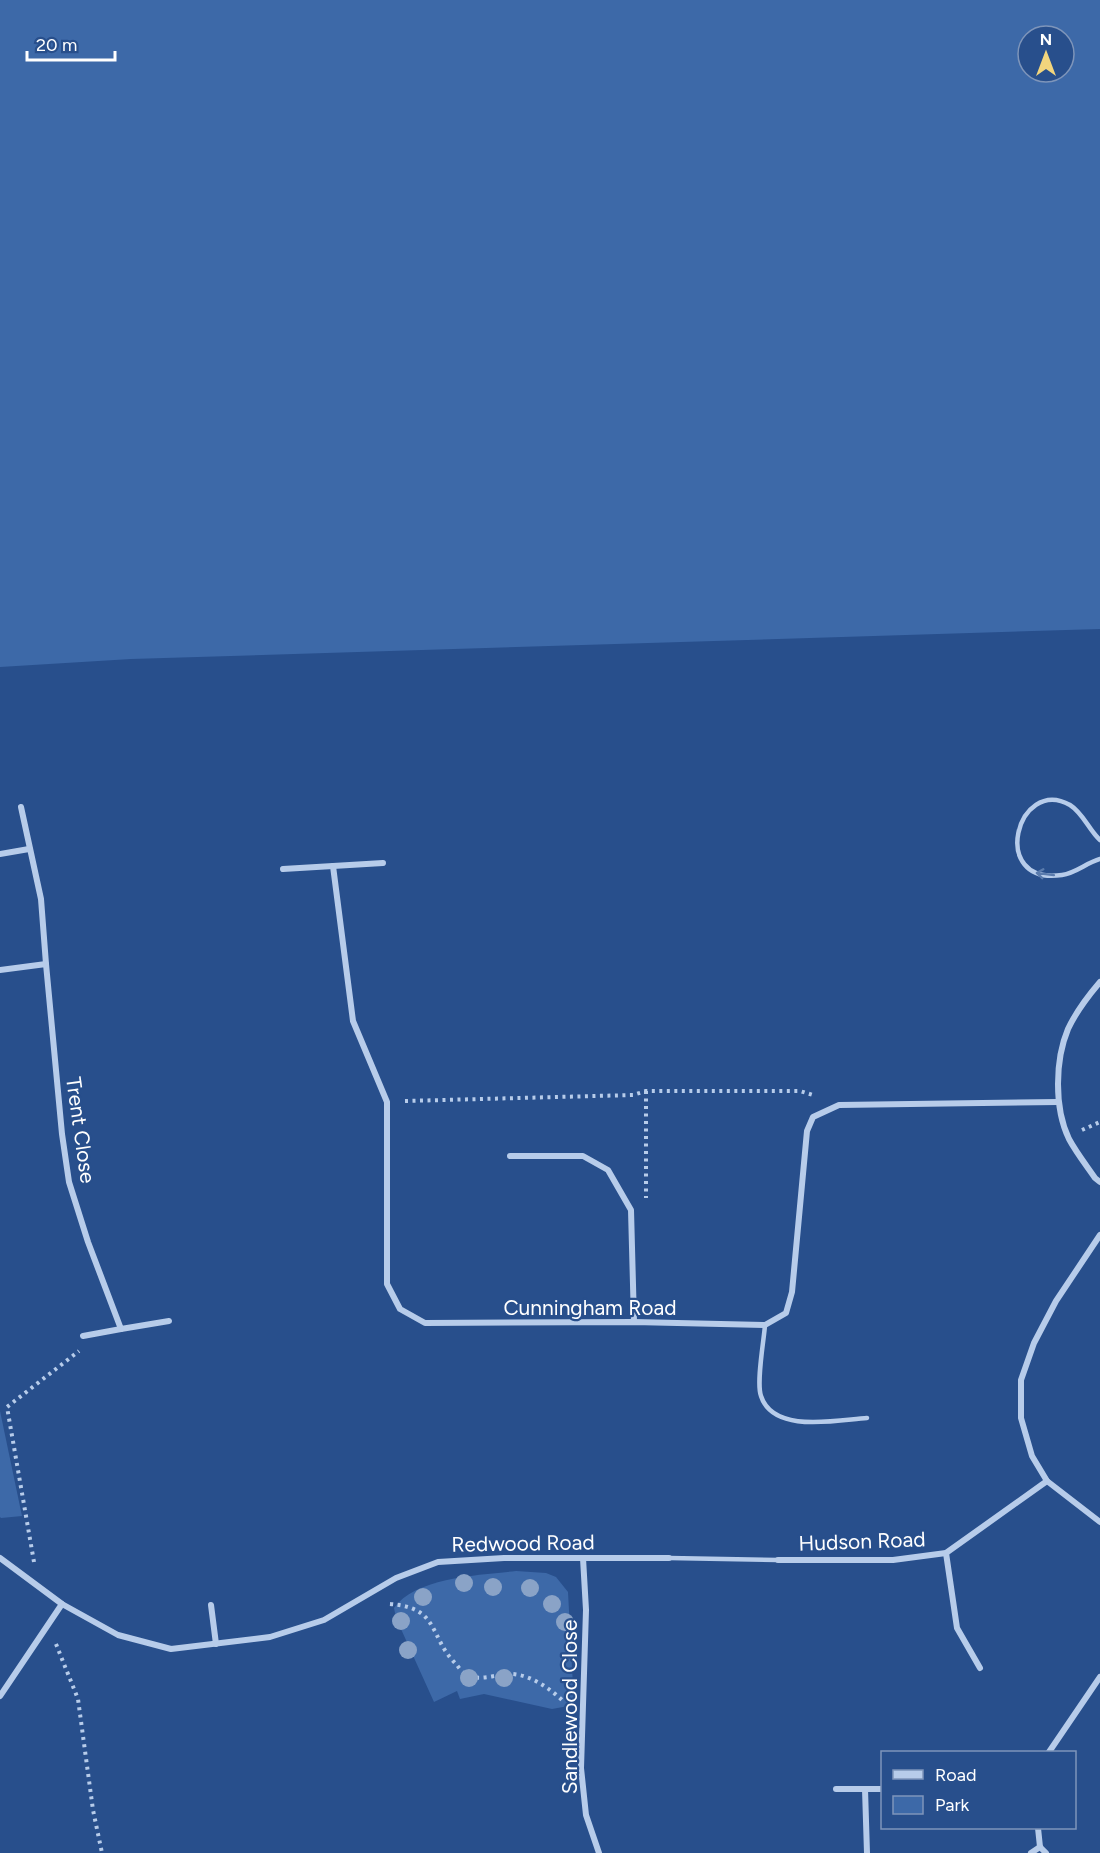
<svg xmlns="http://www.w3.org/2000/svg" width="1100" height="1853" font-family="Figtree,sans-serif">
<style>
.green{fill:#3d69a8;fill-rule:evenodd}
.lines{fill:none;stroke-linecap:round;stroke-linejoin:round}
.path{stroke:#b7ccea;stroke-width:4;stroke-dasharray:3 4.5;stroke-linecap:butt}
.service{stroke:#b7ccea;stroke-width:4.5}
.minor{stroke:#b7ccea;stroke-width:6}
.tree{fill:#8aa3c7}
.oneway{stroke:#5a7bad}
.labels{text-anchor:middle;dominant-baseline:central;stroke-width:4.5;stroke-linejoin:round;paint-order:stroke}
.street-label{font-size:21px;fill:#fff;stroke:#284f8c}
</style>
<rect width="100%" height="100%" fill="#284f8c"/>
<g class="green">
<path d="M 0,0 L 1100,0 L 1100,629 L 131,659 L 0,667 ZM 1028,36 L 1064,36 L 1064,72 L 1028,72 Z"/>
<polygon points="0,1411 22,1516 1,1518 0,1517"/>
<path d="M 516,1571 L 546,1573 L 556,1577 L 568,1592 L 574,1705 L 552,1709 L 484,1694 L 460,1699 L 457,1691 L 434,1702 L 396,1618 L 394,1608 C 415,1577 481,1575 516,1571 Z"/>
</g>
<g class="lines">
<g class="path">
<polyline points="646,1091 646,1198"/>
<polyline points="405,1101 633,1095 646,1091 800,1091 816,1096"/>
<polyline points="1082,1130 1100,1122"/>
<polyline points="34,1562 7,1407 79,1351"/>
<path d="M 390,1604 C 441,1608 428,1637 457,1665 C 459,1668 463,1673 467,1675 C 479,1681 495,1675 508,1674 C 528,1673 550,1688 564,1702"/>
<polyline points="56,1644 78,1699 93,1810 102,1853"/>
</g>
<g class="service">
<path d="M 1100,840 C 1089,830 1083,813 1070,805 C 1017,775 988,886 1062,875 C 1076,873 1086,863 1100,859"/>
<path d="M 765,1325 C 764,1340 756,1383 761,1396 C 773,1434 837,1420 867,1418"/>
<polyline points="669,1558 778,1560"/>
</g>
<g class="minor">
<polyline points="21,807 41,899 46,964"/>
<polyline points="0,854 29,849"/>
<polyline points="333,866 353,1021 387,1102 387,1284 400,1309 425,1323 634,1322 765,1325 786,1313 792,1292 807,1131 813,1117 839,1105 1058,1102"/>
<polyline points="283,869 383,863"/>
<polyline points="0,970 46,964 62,1134 69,1182 88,1242 121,1329 169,1321"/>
<path d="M 1100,982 C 1088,996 1076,1012 1068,1029 C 1055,1060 1054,1108 1069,1139 C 1076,1152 1086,1165 1095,1178 L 1100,1182"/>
<polyline points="510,1156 583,1156 608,1170 631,1210 634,1322"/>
<polyline points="1100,1235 1056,1301 1034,1343 1021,1380 1021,1418 1032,1456 1047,1481 1100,1522"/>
<polyline points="83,1336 121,1329"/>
<polyline points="946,1553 957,1628 980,1668"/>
<polyline points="0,1558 62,1604 118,1635 171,1649 270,1637 324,1620 396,1578 438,1562 504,1558 669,1558"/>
<polyline points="583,1558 586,1610 581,1768 586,1815 599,1853"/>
<polyline points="778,1560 893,1560 946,1553 1047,1481"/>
<polyline points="211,1605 216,1644"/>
<polyline points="0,1696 62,1604"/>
<polyline points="1049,1752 1100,1677"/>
<polyline points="836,1789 882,1789"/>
<polyline points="865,1789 867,1853"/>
<polyline points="1038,1828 1040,1847 1046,1853"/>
<polyline points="1031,1853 1040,1847"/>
</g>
</g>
<g class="tree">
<circle cx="464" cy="1583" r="9"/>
<circle cx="493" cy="1587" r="9"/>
<circle cx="530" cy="1588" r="9"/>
<circle cx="423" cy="1597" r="9"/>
<circle cx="552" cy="1604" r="9"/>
<circle cx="401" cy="1621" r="9"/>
<circle cx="565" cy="1622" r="9"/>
<circle cx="408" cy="1650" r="9"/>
<circle cx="469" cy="1678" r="9"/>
<circle cx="504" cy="1678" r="9"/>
</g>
<defs><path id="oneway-shaft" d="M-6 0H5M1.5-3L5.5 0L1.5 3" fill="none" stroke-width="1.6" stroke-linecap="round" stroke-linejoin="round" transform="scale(1.5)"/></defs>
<use class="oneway" href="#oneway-shaft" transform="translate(1045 874) rotate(-173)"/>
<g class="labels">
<g class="street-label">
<text transform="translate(81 1130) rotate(82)">Trent Close</text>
<text x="590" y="1307">Cunningham Road</text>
<text transform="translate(862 1541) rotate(-2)">Hudson Road</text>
<text transform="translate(523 1543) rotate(-1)">Redwood Road</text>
<text transform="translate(569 1707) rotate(-90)">Sandlewood Close</text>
</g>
</g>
<rect x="881" y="1751" width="195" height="78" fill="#284f8c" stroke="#7e95ba" stroke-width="1.5"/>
<rect x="893" y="1770" width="30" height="9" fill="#b7ccea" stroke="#7e95ba" stroke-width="1.5"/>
<text x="935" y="1781" font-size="18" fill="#ffffff">Road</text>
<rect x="893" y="1796" width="30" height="18" fill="#3d69a8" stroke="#7e95ba" stroke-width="1.5"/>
<text x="935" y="1811" font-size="18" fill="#ffffff">Park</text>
<g transform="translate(1046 54)"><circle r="28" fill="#284f8c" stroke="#7e95ba" stroke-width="1.5"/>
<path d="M0-4.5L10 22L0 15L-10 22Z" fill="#f2d57d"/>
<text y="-9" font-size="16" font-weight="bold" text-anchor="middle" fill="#ffffff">N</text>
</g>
<path d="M27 51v9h88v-9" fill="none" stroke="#ffffff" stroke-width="3"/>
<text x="36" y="51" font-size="18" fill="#ffffff" stroke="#284f8c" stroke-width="4.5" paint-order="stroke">20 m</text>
</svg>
